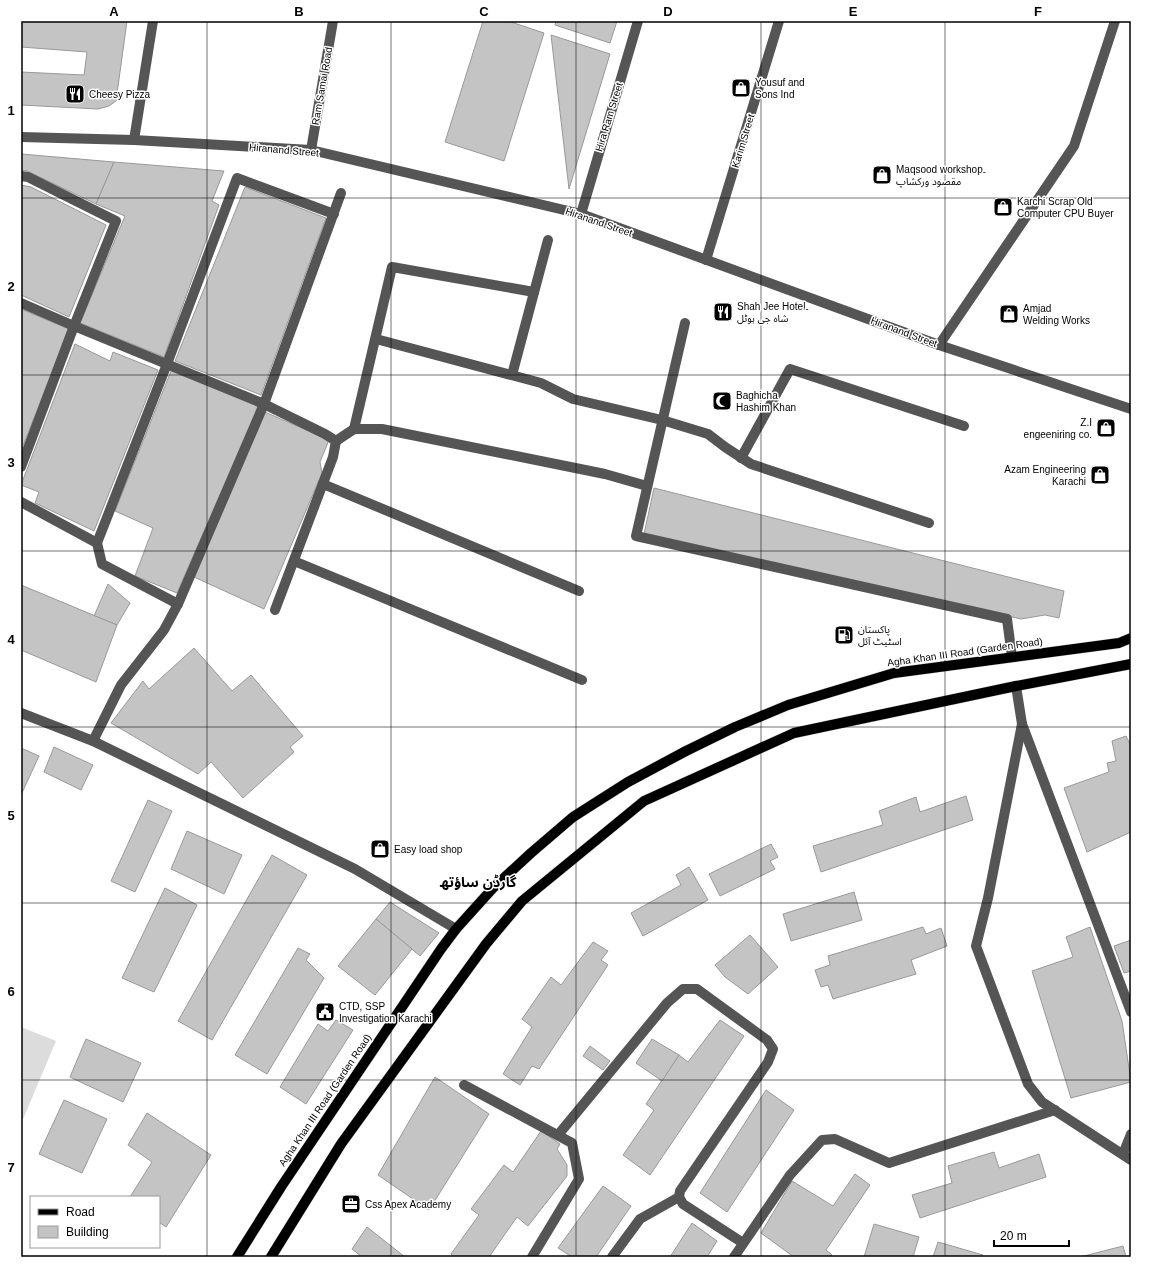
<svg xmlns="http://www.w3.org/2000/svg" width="1152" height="1278" font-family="Arial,'Noto Sans Arabic',sans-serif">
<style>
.green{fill:#dcdcdc}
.building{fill:#c4c4c4;stroke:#999}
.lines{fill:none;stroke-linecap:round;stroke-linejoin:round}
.major-casing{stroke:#dbdbdb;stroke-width:11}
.minor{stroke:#555;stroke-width:10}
.major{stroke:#000;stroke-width:10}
.grid{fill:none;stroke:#000;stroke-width:1;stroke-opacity:0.55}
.labels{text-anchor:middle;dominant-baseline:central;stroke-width:3;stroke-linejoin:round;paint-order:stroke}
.poi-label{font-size:10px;fill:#000;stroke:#fff;text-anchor:start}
.street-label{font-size:10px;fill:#000;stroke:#fff}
.district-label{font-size:14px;font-weight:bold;fill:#000;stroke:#fff}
.neatline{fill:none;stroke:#000;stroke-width:1.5}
.grid-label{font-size:13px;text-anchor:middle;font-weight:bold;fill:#000}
</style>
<rect width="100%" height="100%" fill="#fff"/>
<polygon class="green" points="21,1027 56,1041 21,1124"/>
<g class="building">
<polygon points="21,21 127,21 116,101 109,106 98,109 21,105 21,72 84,75 87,52 21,47"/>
<polygon points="483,21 508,21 544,33 504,161 445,142"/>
<polygon points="556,21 617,21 610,43 555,25"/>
<polygon points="551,35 610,54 569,189"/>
<polygon points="21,154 114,162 96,204 27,171 21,170"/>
<polygon points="114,162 224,171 212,201 219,205 164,357 80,323 125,216 96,204"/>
<polygon points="21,185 31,187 106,225 69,317 21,295"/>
<polygon points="245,187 326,218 261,395 175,361"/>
<polygon points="21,309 69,329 21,451"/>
<polygon points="75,344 110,361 113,352 158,370 94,531 35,503 39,492 21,485"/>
<polygon points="171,371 259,406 177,593 135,576 153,528 115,511"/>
<polygon points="265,412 329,440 320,462 322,473 264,609 194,577"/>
<polygon points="654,488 1064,591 1059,618 1045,615 1021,619 644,534"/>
<polygon points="108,584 130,603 117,625 94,616"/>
<polygon points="21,585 117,625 96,682 21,650"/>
<polygon points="194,648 232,691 251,675 303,736 290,747 294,752 243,798 211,762 198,774 111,723 143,681 149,689"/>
<polygon points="1126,736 1130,744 1131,744 1131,832 1087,852 1064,788 1109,772 1107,763 1116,761 1112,741"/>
<polygon points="54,747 93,765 81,790 44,772"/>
<polygon points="21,748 39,756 21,795"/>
<polygon points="966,796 973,820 821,872 813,846 883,825 879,811 916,797 920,812"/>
<polygon points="148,800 172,811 135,892 111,881"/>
<polygon points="187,831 242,855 224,894 171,869"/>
<polygon points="771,844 778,857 770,861 775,869 720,896 709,874"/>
<polygon points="272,855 307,875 212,1040 178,1021"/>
<polygon points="689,867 708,900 643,936 631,913 681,885 676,875"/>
<polygon points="165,888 197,905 154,992 122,978"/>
<polygon points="854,892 862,920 791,941 783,914"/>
<polygon points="390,902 439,933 420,956 376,919"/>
<polygon points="376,919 412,949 375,995 338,966"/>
<polygon points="923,927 926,934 941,928 947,946 911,960 916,974 833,999 828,985 821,987 815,970 830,965 828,956"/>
<polygon points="1090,927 1122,1021 1131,1082 1071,1098 1032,971 1073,957 1066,937"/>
<polygon points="750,935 778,967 748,994 725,977 715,965"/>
<polygon points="1131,940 1131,971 1124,973 1114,946"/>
<polygon points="593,942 608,951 601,960 608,965 539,1069 532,1066 520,1085 503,1074 532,1027 522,1019 551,977 561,985"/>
<polygon points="298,948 310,954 306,960 324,978 267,1074 235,1055"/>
<polygon points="336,1020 353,1030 306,1104 280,1087 318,1024 328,1031"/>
<polygon points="720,1020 744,1036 650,1175 623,1155 654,1110 646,1104 679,1055 688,1062"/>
<polygon points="86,1039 141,1063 123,1102 70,1077"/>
<polygon points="652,1039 679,1055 662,1081 636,1063"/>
<polygon points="590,1046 610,1061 603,1070 583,1056"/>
<polygon points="435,1077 489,1114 429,1210 378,1175"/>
<polygon points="766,1090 794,1110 727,1212 700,1193"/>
<polygon points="64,1100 107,1119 82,1173 39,1154"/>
<polygon points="147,1113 211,1155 166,1227 159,1222 159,1197 130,1197 152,1162 128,1145"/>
<polygon points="541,1131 560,1144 557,1149 567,1165 567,1176 528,1226 517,1217 489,1257 454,1257 451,1254 479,1215 471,1209 504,1165 513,1172"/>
<polygon points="994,1152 999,1168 1039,1154 1046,1177 920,1218 912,1195 952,1183 948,1166"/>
<polygon points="855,1174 870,1185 826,1250 832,1255 830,1257 794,1257 761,1233 792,1181 833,1206"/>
<polygon points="603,1186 631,1206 596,1257 572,1257 558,1248"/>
<polygon points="692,1223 717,1241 707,1257 670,1257"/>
<polygon points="874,1224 919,1237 913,1257 864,1257"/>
<polygon points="367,1227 405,1257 362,1257 352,1249"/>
<polygon points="938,1242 983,1255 982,1257 933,1257"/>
<polygon points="1123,1246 1126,1257 1080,1257"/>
</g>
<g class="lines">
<g class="major-casing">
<g id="major">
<polyline points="237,1257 281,1187 441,949 456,929 493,888 531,853 573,817 628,782 686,751 735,727 788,705 894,673 1119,643 1131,638"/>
<polyline points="271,1257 341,1144 486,944 522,901 644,801 794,733 1016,686 1131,664"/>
</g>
</g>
<g class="minor">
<polyline points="21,137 134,140 311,150 581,214 939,345 1131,409"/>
<polyline points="134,140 153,21"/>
<polyline points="311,150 333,21"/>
<polyline points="21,176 28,177 116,221 74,326 21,467"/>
<polyline points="581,214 638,21"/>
<polyline points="706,260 779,21"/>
<polyline points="21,303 74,326 264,404 325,434 336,441 333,457 275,610"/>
<polyline points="685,323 636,536 1007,619 1012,657"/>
<polyline points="376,339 541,383 573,399 662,420 708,434 725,447 751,464 929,523"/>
<polyline points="939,345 1074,146 1115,21"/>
<polyline points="512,375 548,240"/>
<polyline points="354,429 392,267 534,292"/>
<polyline points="336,441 354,429 382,429 605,474 647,486"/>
<polyline points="741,458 790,369 964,426"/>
<polyline points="323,484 579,591"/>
<polyline points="21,502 97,543 102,564 178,604"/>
<polyline points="97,543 167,364 237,178 334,214"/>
<polyline points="294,561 582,680"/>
<polyline points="1016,686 1022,724 988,898 976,946 1028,1084 1042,1102 1131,1160"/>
<polyline points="21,713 93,741 355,869 456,929"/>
<polyline points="1022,724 1131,1012"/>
<polyline points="93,741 121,685 164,630 178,604 264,404 341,193"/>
<polyline points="464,1085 572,1143 579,1179 532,1257"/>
<polyline points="558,1135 667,1003 683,989 697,989 767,1040 773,1049 768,1062 680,1191 679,1197 683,1204 743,1243"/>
<polyline points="1123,1154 1131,1134"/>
<polyline points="612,1257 640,1219 679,1197"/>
<polyline points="734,1257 790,1175 822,1140 835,1139 889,1163 1055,1110"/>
</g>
<use href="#major" class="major"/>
</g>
<path class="grid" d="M 207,21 L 207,1257M 391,21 L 391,1257M 576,21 L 576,1257M 761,21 L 761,1257M 945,21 L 945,1257M 21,198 L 1131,198M 21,375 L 1131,375M 21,551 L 1131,551M 21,727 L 1131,727M 21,903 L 1131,903M 21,1080 L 1131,1080"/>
<defs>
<g id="shop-square" transform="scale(1)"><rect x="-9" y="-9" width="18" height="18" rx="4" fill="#000" stroke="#fff"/><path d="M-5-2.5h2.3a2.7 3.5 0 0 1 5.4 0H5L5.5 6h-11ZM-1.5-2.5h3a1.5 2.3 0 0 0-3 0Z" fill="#fff"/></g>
<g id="restaurant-square" transform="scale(1)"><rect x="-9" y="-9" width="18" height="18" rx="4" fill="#000" stroke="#fff"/><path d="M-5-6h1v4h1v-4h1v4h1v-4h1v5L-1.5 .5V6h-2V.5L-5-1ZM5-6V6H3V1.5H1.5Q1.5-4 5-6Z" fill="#fff"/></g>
<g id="mosque-square" transform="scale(1)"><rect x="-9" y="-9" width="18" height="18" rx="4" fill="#000" stroke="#fff"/><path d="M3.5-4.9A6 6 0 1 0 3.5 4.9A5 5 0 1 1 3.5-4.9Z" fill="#fff"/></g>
<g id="fuel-square" transform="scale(1)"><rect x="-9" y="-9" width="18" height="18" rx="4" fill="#000" stroke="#fff"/><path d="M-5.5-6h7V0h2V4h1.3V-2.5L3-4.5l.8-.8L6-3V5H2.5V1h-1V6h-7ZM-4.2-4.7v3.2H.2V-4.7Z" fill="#fff"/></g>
<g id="civic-square" transform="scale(1)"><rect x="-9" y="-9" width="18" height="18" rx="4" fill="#000" stroke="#fff"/><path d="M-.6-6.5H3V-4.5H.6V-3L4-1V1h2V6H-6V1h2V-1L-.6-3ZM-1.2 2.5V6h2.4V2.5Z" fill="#fff"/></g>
<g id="office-square" transform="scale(1)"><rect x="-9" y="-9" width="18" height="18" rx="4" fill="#000" stroke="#fff"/><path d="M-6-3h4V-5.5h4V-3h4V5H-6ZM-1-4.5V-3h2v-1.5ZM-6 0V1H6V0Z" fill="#fff"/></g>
</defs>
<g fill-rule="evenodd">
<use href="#shop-square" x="741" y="88"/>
<use href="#restaurant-square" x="75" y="94"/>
<use href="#shop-square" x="882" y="175"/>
<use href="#shop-square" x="1003" y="207"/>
<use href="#restaurant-square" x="723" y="312"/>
<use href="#shop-square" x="1009" y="314"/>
<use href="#mosque-square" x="722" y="401"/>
<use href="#shop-square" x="1106" y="428"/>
<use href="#shop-square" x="1100" y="475"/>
<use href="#fuel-square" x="844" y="635"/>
<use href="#shop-square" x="380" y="849"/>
<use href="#civic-square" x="325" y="1012"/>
<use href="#office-square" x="351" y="1204"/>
</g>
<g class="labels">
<g class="poi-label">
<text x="755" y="82">Yousuf and<tspan x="755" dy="12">Sons Ind</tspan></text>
<text x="89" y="94">Cheesy Pizza</text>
<text x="896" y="169">Maqsood workshop۔<tspan x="896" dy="12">مقصود ورکشاپ</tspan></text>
<text x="1017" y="201">Karchi Scrap Old<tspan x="1017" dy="12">Computer CPU Buyer</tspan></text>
<text x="737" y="306">Shah Jee Hotel۔<tspan x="737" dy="12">شاہ جی ہوٹل</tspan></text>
<text x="1023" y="308">Amjad<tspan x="1023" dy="12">Welding Works</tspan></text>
<text x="736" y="395">Baghicha<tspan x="736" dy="12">Hashim Khan</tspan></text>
<text x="1092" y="422" text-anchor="end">Z.I<tspan x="1092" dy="12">engeeniring co.</tspan></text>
<text x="1086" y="469" text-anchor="end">Azam Engineering<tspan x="1086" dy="12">Karachi</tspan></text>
<text x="858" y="629">پاکستان<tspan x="858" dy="12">اسٹیٹ آئل</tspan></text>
<text x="394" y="849">Easy load shop</text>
<text x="339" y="1006">CTD, SSP<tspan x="339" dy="12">Investigation Karachi</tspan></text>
<text x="365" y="1204">Css Apex Academy</text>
</g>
<g class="street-label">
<text transform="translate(322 86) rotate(-80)">Ram Samai Road</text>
<text transform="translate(609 117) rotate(-73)">Hira Ram Street</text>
<text transform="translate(743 141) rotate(-73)">Karim Street</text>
<text transform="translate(284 150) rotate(5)">Hiranand Street</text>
<text transform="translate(599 222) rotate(19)">Hiranand Street</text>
<text transform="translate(904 332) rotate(20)">Hiranand Street</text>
<text transform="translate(965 652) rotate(-8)">Agha Khan III Road (Garden Road)</text>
<text transform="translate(325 1100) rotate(-56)">Agha Khan III Road (Garden Road)</text>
</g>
<g class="district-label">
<text x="478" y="882">گارڈن ساؤتھ</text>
</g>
</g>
<rect width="1152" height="1278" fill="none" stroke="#ffffff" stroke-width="44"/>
<rect x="30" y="1196" width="130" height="52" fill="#ffffff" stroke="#999999"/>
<rect x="38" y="1209" width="20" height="6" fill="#000000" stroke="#999999"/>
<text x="66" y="1216" font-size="12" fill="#000000">Road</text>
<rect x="38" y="1226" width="20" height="12" fill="#c4c4c4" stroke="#999999"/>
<text x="66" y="1236" font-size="12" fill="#000000">Building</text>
<path d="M994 1240v6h75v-6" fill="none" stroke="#000000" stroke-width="2"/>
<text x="1000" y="1240" font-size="12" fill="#000000" stroke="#ffffff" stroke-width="3" paint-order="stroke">20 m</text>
<rect x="22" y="22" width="1108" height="1234" class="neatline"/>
<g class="grid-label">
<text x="114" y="16">A</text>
<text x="299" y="16">B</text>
<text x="484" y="16">C</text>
<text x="668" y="16">D</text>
<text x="853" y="16">E</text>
<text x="1038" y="16">F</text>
<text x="11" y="115">1</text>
<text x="11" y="291">2</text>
<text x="11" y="467">3</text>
<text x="11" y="644">4</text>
<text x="11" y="820">5</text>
<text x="11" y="996">6</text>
<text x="11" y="1172">7</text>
</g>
</svg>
